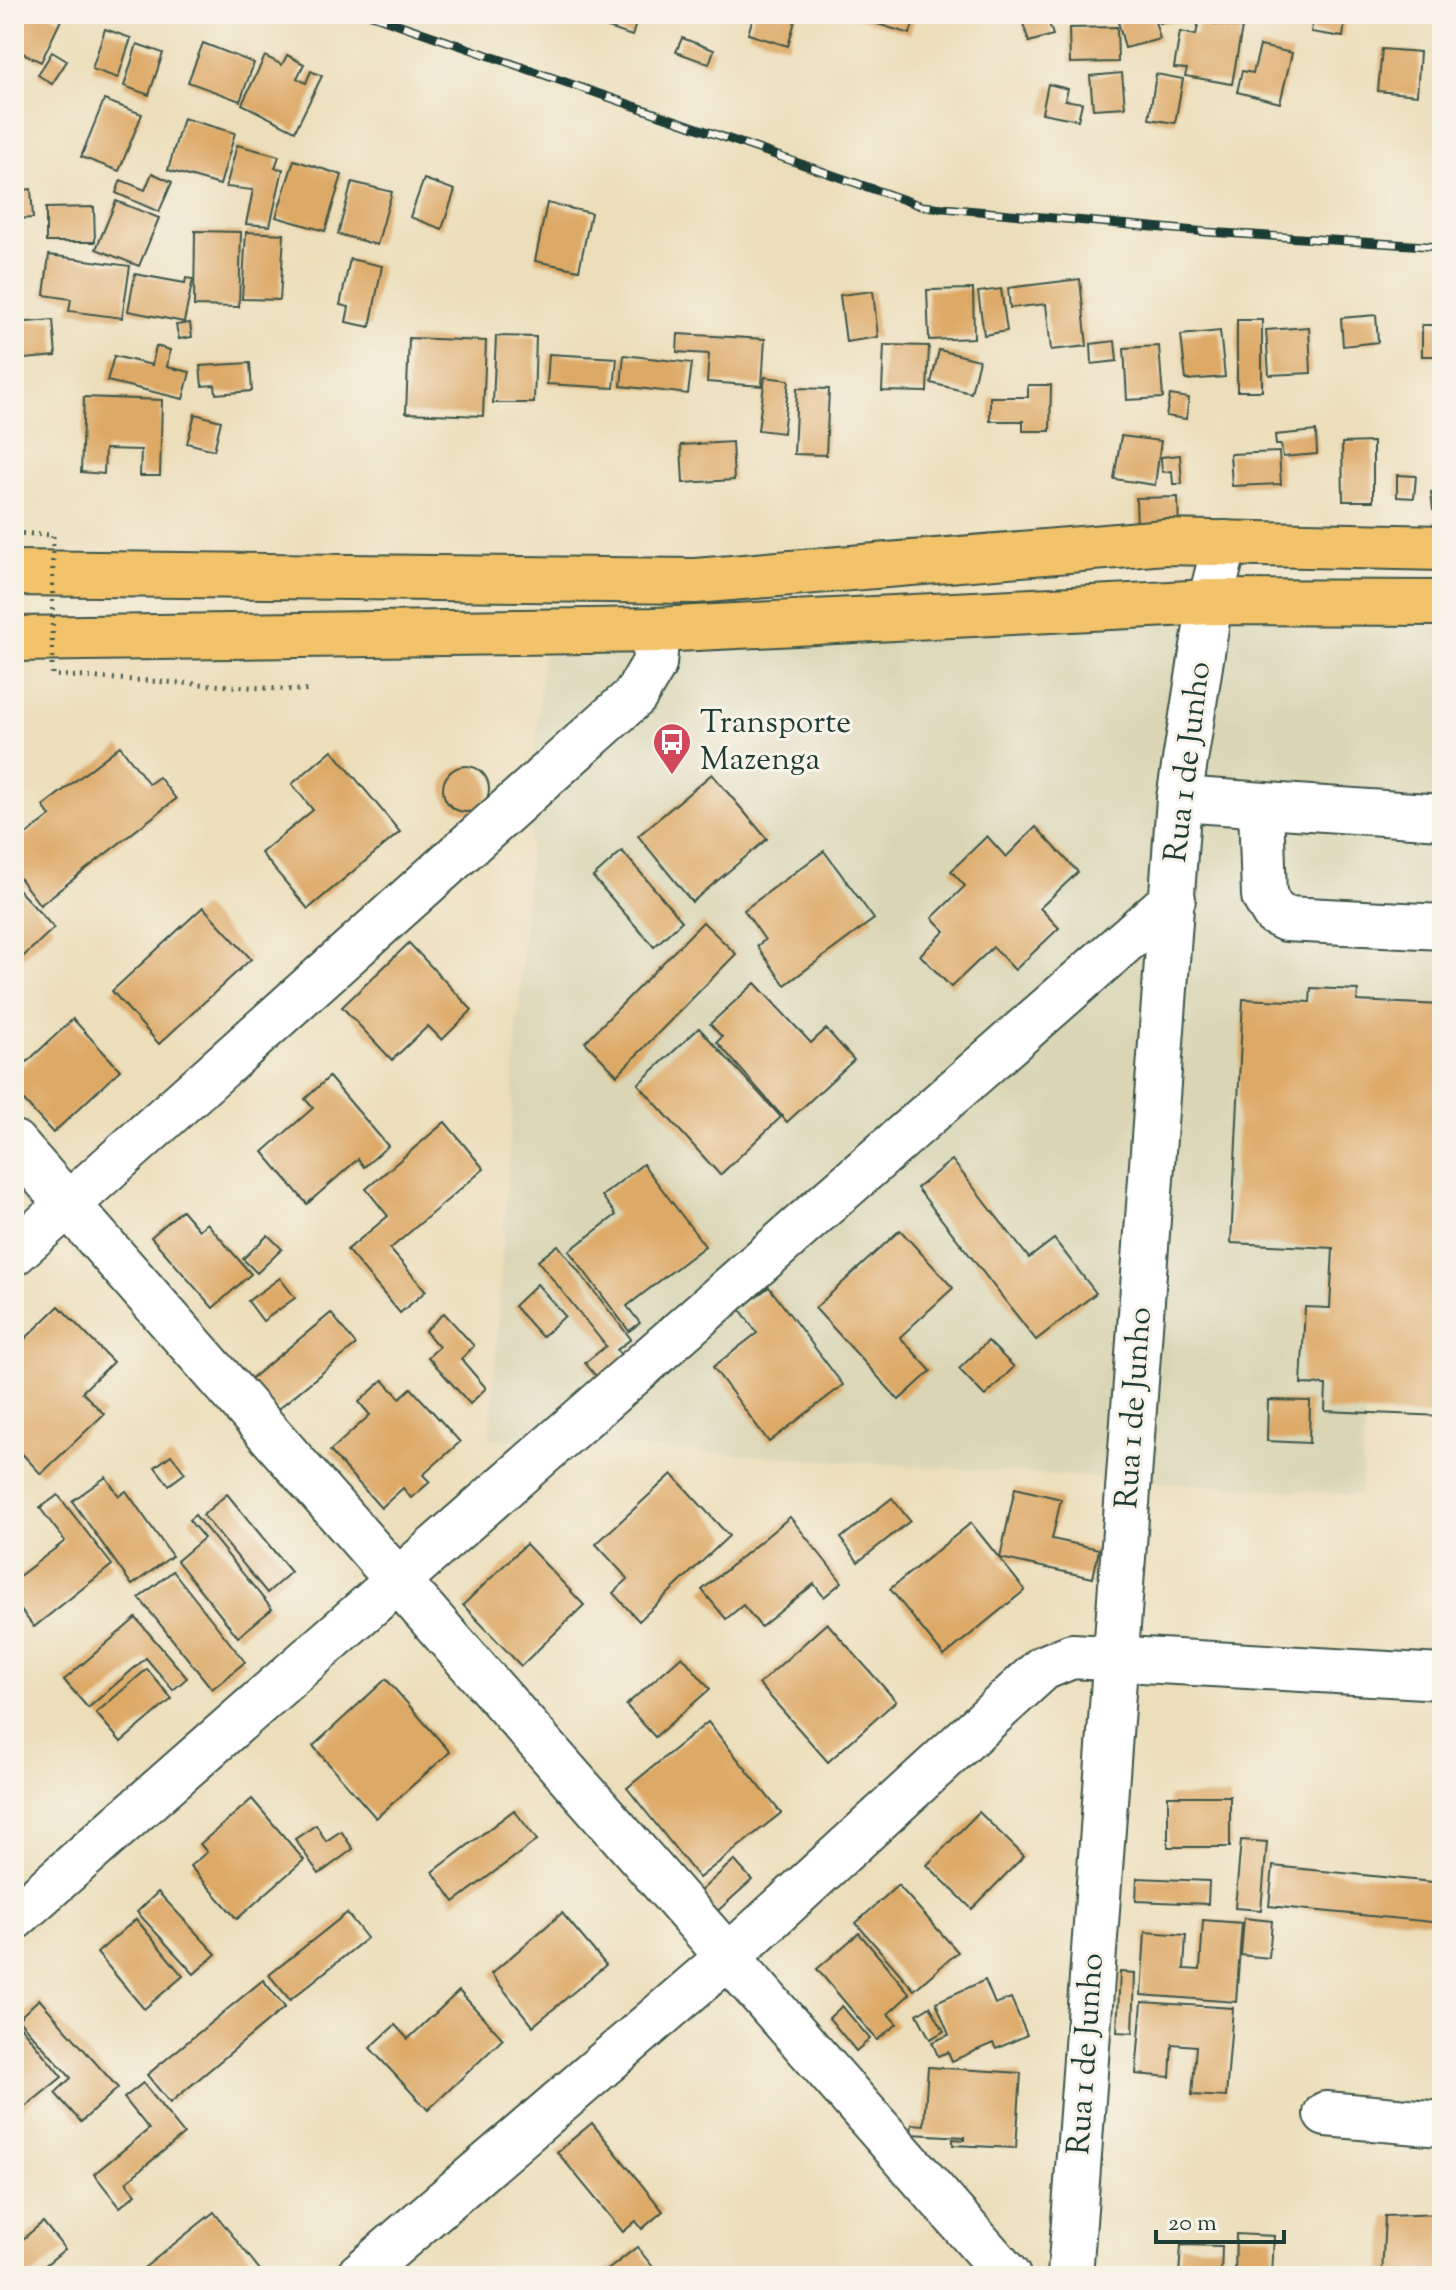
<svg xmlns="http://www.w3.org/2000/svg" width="1456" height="2290" font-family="'Sorts Mill Goudy',serif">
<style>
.built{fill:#dad6b5}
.building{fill:#dda966}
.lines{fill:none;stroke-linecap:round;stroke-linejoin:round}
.minor-casing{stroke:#3e5548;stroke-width:48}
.highway-casing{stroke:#3e5548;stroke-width:48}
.minor{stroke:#fff;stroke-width:44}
.highway{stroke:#f2c36a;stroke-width:44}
.rail-casing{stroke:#1f3d34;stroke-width:9}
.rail{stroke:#f7f3e8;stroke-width:6;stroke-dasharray:18;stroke-linecap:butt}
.path-bridge{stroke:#3e5548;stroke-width:5;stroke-dasharray:2 6;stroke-linecap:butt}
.labels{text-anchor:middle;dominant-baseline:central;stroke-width:6;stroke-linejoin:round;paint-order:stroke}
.poi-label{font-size:32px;fill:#1f3d34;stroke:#f7f3e8;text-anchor:start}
.street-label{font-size:32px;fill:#1f3d34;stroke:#f7f3e8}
</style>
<rect width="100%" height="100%" fill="#f7f3e8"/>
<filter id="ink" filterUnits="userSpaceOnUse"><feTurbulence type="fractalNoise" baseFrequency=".0125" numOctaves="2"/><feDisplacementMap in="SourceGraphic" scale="16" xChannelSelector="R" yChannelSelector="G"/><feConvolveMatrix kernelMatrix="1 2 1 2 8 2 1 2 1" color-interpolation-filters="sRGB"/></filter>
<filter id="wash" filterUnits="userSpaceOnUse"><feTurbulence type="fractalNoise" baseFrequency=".006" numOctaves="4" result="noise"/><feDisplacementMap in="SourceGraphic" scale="32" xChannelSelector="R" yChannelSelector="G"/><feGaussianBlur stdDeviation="1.8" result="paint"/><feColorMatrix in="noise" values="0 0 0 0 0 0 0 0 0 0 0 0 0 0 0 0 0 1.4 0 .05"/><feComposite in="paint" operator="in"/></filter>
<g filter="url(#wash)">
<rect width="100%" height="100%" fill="#ecdeba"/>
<polygon class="built" points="1442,608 1442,1237 1377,1233 1360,1495 490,1438 543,644"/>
<g id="blocks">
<g class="building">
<polygon points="14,14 49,14 61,20 41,62 14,49"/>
<polygon points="593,14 628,14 638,17 632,36 591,22"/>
<polygon points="754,14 797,14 788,46 748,34"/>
<polygon points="845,14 916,14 910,34"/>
<polygon points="1042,14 1046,14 1053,35 1029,42 1022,20"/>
<polygon points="1116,14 1153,14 1160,39 1125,48"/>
<polygon points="1158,14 1197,14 1198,20 1159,23"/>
<polygon points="1314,14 1346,14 1343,37 1311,32"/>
<polygon points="1199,21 1242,28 1232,84 1185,76 1187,69 1174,68 1180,32 1196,35"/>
<polygon points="1117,27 1118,62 1070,63 1069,28"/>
<polygon points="105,29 131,38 118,78 92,69"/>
<polygon points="682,38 714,50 709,64 676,52"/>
<polygon points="203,43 254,63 240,101 188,82"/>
<polygon points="137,44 163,53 149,95 124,86"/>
<polygon points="1260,46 1292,53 1280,103 1237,92 1242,71 1253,73"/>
<polygon points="1382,49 1420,52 1417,95 1378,91"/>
<polygon points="52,52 67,61 52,84 38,75"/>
<polygon points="287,55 304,64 297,78 306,83 311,71 322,76 295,131 242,104 265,56 282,65"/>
<polygon points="1122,73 1125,107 1093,109 1090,76"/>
<polygon points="1156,74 1183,79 1175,123 1149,119"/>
<polygon points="1048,84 1068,89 1065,100 1082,103 1078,120 1042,113"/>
<polygon points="104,100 142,114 119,171 81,157"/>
<polygon points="183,118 235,133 220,185 168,170"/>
<polygon points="237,145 279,156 275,168 283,169 270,226 246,224 253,190 226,187"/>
<polygon points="294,160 342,175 325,231 276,217"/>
<polygon points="152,173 172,182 159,212 116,193 121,180 145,190"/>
<polygon points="424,179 455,190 442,229 410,217"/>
<polygon points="352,182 392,192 377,245 338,234"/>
<polygon points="31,189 33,218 14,219 14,191"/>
<polygon points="116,201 159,218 139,266 96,249"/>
<polygon points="547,203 591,213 579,270 535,261"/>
<polygon points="94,207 95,242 46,242 46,208"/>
<polygon points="195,231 241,232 239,307 194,306"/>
<polygon points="246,232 284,234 280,300 242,299"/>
<polygon points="49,255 130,266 122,318 69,311 71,299 44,295"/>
<polygon points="350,259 382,266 370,327 346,322 349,307 340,305"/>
<polygon points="135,274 185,283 186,278 193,279 184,322 128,311"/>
<polygon points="1080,279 1087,346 1051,350 1046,304 1010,308 1008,288"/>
<polygon points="973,289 974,338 929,340 927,290"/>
<polygon points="1001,289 1007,331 984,335 978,292"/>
<polygon points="873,291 878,337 846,342 840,295"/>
<polygon points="1376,315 1378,342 1343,346 1341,318"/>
<polygon points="53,320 56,356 14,360 14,323"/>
<rect x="1237" y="320" width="25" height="71"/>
<polygon points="190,323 192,337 179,339 176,325"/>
<rect x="1422" y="325" width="20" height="31"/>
<polygon points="1309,327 1311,373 1269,375 1266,330"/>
<polygon points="1220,331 1225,377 1186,380 1181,335"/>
<polygon points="678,334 765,339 762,386 707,382 709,354 677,352"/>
<polygon points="496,336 536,337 534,403 493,403"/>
<polygon points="409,338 486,341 483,416 406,413"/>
<polygon points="1115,341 1117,361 1092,364 1091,344"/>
<polygon points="884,345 929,346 927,392 882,391"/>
<polygon points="156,346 170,350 167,367 190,372 183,399 107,381 114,356 152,365"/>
<polygon points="1159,346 1163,398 1127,400 1124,348"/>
<polygon points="939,350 979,360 971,393 931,383"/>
<polygon points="549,354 617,358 614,388 547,384"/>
<polygon points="624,355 692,363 688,394 621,386"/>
<polygon points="250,363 252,391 216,394 215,385 202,386 200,366"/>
<polygon points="765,377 789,380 783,433 758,430"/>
<polygon points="1028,385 1051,385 1050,431 1023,431 1023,421 990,421 990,397 1028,397"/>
<polygon points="797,388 829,389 826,455 794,454"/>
<polygon points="1170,395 1189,398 1186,419 1166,416"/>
<polygon points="84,397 162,400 160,476 140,476 141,450 105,449 104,474 81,472"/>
<polygon points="195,414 221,421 214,450 187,443"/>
<polygon points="1316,431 1317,454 1283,457 1281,445 1276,445 1275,435"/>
<polygon points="1121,436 1161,441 1155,485 1114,479"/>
<polygon points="732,442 734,480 683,483 681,445"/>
<polygon points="1373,442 1373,501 1343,501 1342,443"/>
<polygon points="1279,452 1281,484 1232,486 1230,454"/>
<polygon points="1180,455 1182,484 1173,484 1172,471 1162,472 1161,457"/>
<polygon points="1397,475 1416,476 1414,498 1397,497"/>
<polygon points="1442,491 1442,509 1433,510 1431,492"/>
<polygon points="1178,497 1179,531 1137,531 1136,498"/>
<polygon points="120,746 149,784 159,777 176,799 40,905 14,871 14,844 50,816 43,806"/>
<polygon points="332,750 400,832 308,909 261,853 313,810 292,784"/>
<circle cx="466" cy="789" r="23"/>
<polygon points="712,774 767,839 692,902 638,836"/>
<polygon points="1036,827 1078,872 1040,908 1059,928 1015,970 993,947 951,987 920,955 945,931 932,918 965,886 951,871 987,836 1006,857"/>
<polygon points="622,851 682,921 654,947 593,877"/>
<polygon points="824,851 874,919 785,985 757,946 765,940 744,910"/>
<polygon points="14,885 54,928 14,965"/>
<polygon points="203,907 251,959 159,1044 112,991"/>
<polygon points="703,922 736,954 617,1075 585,1042"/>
<polygon points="409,943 472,1010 442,1040 428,1026 392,1060 342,1007"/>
<polygon points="755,983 811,1043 826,1029 854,1060 787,1122 717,1042 722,1037 710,1024"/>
<polygon points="1311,988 1358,990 1357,1001 1442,1005 1442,1416 1325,1411 1326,1385 1301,1384 1305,1307 1330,1308 1333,1248 1231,1243 1243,999 1310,1002"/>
<polygon points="73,1019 120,1070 53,1133 14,1090 14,1074"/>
<polygon points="699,1028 781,1117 720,1175 638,1084"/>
<polygon points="329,1077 388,1146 364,1167 358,1159 307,1204 263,1152 313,1108 305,1099"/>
<polygon points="445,1122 484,1169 390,1249 426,1291 400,1313 347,1250 388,1216 366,1189"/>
<polygon points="952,1160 1029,1258 1054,1239 1096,1293 1036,1340 917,1188"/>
<polygon points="643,1164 705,1246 627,1306 640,1323 629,1331 569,1251 616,1215 602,1196"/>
<polygon points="182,1210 199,1230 207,1223 251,1274 213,1308 151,1237"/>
<polygon points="900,1230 953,1288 900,1337 931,1371 899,1400 815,1308"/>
<polygon points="268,1235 282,1249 257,1273 243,1259"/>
<polygon points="558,1245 631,1339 617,1350 630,1365 604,1386 585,1363 606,1346 538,1261"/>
<polygon points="280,1278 295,1298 263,1321 248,1301"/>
<polygon points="537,1284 565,1316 542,1337 514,1306"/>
<polygon points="769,1287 843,1385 769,1442 713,1367 757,1333 740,1309"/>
<polygon points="59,1306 113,1362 82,1392 104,1414 41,1474 14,1445 14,1325 26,1338"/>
<polygon points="331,1313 356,1345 273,1413 247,1382"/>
<polygon points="444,1313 474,1346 461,1359 486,1388 470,1404 428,1357 439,1347 425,1331"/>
<polygon points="988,1341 1014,1367 985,1396 959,1369"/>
<polygon points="383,1380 400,1398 411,1388 460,1442 423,1475 430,1482 411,1498 403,1488 381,1508 330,1451 370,1415 359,1402"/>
<polygon points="1268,1400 1310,1401 1309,1443 1267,1441"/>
<polygon points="171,1455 185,1473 169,1485 155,1467"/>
<polygon points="672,1474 729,1536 639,1621 613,1593 628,1579 596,1544"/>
<polygon points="106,1477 119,1496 126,1491 172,1556 132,1585 72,1501"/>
<polygon points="1015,1488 1061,1499 1052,1539 1099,1549 1093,1578 1000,1558"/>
<polygon points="227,1494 291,1572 267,1593 203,1515"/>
<polygon points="58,1495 112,1565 34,1627 14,1601 14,1580 65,1541 40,1508"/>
<polygon points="892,1498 910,1521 858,1562 841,1538"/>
<polygon points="195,1515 272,1609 238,1637 177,1561 204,1538 189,1520"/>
<polygon points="790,1517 842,1582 824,1597 814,1584 761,1627 743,1605 726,1619 702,1590"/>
<polygon points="971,1523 1025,1590 944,1656 890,1589"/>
<polygon points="526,1544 584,1605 521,1666 463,1605"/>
<polygon points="173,1571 245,1662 212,1689 139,1598"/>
<polygon points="136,1618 187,1678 173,1690 146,1658 88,1708 64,1680"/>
<polygon points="827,1623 896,1701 828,1762 759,1684"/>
<polygon points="682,1656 710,1689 655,1737 626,1705"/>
<polygon points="147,1669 172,1699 121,1742 96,1713"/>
<polygon points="386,1679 450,1752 376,1818 313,1746"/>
<polygon points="708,1722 781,1813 699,1878 627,1788"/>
<rect x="1168" y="1796" width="62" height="51"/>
<polygon points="252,1799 304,1860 237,1919 190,1866 207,1852 200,1844"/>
<polygon points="514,1810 537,1840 454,1902 433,1872"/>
<polygon points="979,1812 1024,1856 972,1909 927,1865"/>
<polygon points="316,1825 326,1841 341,1831 353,1849 319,1874 295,1839"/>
<polygon points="1241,1840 1267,1842 1261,1910 1235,1908"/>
<polygon points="734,1860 752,1880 713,1915 695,1896"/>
<polygon points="1273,1866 1442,1883 1442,1923 1269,1906"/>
<polygon points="1137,1878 1209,1881 1208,1904 1136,1901"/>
<polygon points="898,1885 958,1952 914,1990 856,1923"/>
<polygon points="158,1892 216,1954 194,1974 137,1912"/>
<polygon points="347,1913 367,1938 290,2000 269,1975"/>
<polygon points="562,1913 606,1965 533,2026 491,1974"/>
<polygon points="1244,1918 1272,1921 1269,1958 1241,1955"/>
<polygon points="136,1919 183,1976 144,2009 97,1953"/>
<polygon points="1203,1920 1242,1923 1236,2002 1141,1995 1145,1932 1186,1935 1184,1969 1200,1970"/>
<polygon points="859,1933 910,1994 888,2014 897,2024 877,2040 817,1969"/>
<polygon points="1120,1972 1135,1973 1133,2033 1117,2032"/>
<polygon points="263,1980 285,2007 170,2103 147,2075"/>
<polygon points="985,1980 995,2004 1011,1998 1027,2035 996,2049 993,2043 952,2061 948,2052 938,2056 932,2042 949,2035 936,2002"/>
<polygon points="459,1991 503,2039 428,2110 370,2048 395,2025 408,2039"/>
<polygon points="39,1999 118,2088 81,2122 55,2093 71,2078 18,2019"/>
<polygon points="1142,2002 1233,2008 1226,2097 1192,2095 1196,2046 1172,2044 1170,2077 1136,2074"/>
<polygon points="842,2006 870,2039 856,2051 829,2018"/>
<polygon points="930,2006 944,2031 930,2039 917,2014"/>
<polygon points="18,2023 62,2077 14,2116 14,2026"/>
<polygon points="928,2067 1021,2073 1016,2148 953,2145 953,2139 965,2140 965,2137 911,2134 912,2124 924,2125"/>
<polygon points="143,2083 184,2134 126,2182 136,2194 120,2207 94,2174 149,2129 124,2098"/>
<polygon points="592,2123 663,2211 642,2229 636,2221 623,2232 557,2152"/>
<polygon points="214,2212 260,2270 253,2276 134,2276"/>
<polygon points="1442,2214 1442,2276 1382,2276 1385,2216"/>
<polygon points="43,2222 65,2249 32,2276 14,2276 14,2237 18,2243"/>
<polygon points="1236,2234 1274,2236 1272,2276 1235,2276"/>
<polygon points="1181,2245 1222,2246 1221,2276 1179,2276"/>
<polygon points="637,2247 660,2276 600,2276"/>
</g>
</g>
</g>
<g filter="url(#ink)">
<use href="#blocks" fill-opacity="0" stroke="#3e5548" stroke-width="2"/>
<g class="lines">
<g class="minor-casing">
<g id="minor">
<polyline points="1179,799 1442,817"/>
<polyline points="1261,806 1264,896 1274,913 1286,919 1442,927"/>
<polyline points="14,1143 1008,2276"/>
<polyline points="14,1253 635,696 654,664 657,630"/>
<polyline points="14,1918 1173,899"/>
<polyline points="1326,2114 1442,2124"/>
<polyline points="358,2276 728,1957 1043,1668 1072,1656 1442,1677"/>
<polyline points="1070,2276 1179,799 1210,602 1225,543"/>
</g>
</g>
<g class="highway-casing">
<g id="highway">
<polyline points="14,573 695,581 1165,542 1442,548"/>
<polyline points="14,639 657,630 1210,602 1442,603"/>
</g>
</g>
<use href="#minor" class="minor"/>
<use href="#highway" class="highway"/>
<g class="rail-casing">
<polyline id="rail" points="369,14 922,206 1207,232 1442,247"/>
</g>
<use href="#rail" class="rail"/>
<polyline class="path-bridge" points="14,533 53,535 52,675 312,691"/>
</g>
</g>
<defs>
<g id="bus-pin" transform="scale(2)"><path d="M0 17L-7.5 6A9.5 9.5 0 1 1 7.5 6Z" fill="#d1495b" stroke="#f7f3e8"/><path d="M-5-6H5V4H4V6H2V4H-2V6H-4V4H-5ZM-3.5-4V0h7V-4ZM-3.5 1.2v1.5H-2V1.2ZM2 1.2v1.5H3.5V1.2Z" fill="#fff"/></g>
</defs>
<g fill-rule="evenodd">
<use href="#bus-pin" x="672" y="742"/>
</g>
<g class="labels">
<g class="poi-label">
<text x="700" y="724">Transporte<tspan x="700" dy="37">Mazenga</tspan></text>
</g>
<g class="street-label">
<text transform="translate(1189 762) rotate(-83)">Rua 1 de Junho</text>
<text transform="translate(1135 1408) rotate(-86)">Rua 1 de Junho</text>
<text transform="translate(1087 2054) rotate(-86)">Rua 1 de Junho</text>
</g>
</g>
<rect width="1456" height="2290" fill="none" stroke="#f7f3e8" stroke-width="48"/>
<path d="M1156 2230v12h128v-12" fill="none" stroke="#1f3d34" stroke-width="4"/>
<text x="1168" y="2230" font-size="24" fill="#1f3d34" stroke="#f7f3e8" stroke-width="6" paint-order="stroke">20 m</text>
</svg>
